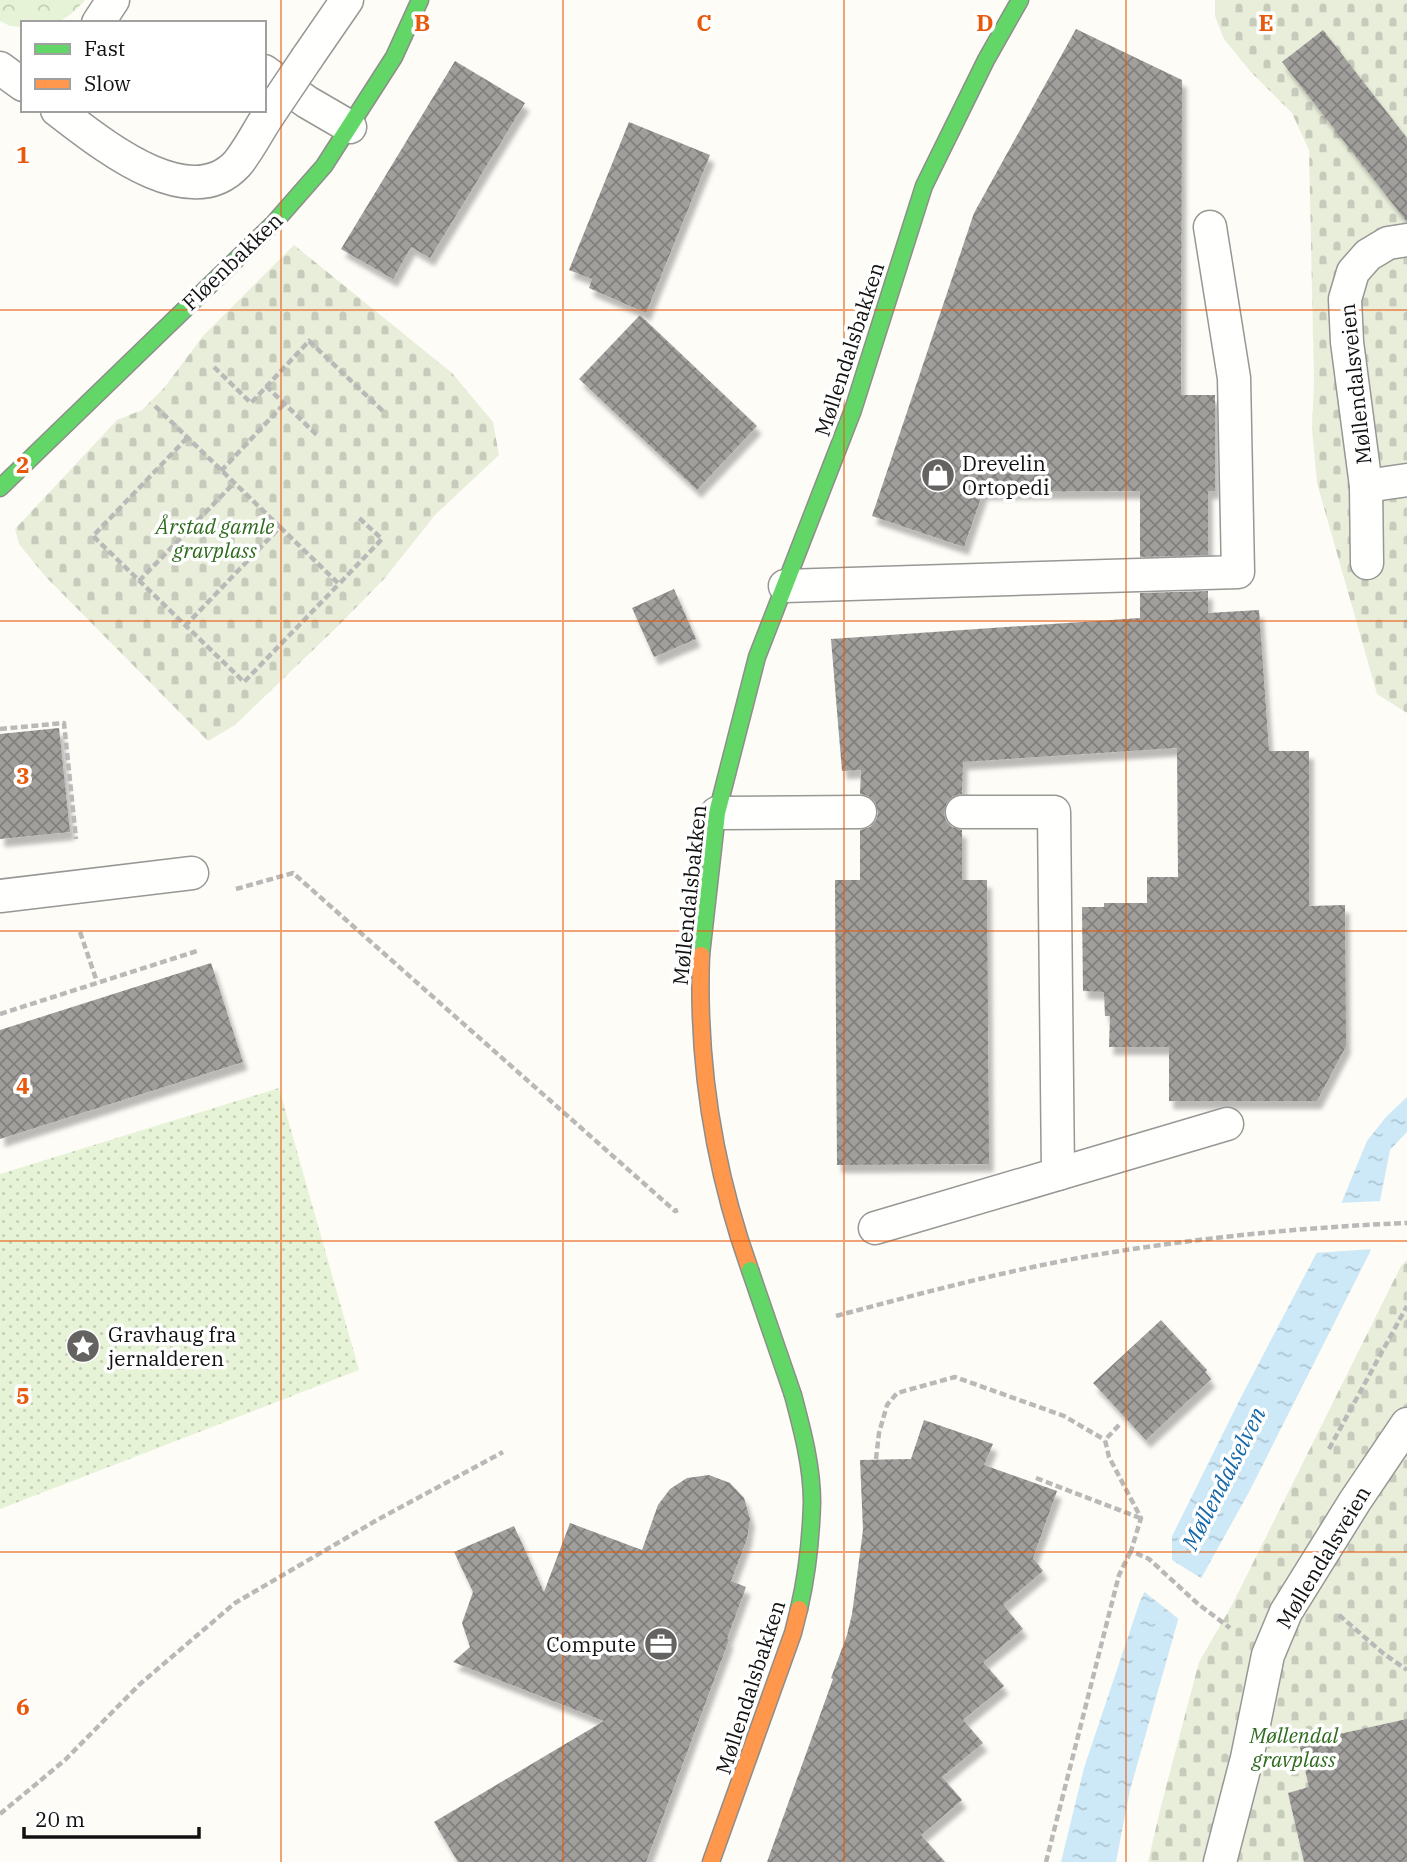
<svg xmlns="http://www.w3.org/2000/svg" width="1407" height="1862" font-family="'IBM Plex Serif',serif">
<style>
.grass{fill:url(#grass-dots)}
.cemetery{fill:url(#cemetery-stones)}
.park{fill:url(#park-crowns)}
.water{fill:url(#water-ripples)}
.pier{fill:#fdfcf7}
.building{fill:url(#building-cross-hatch);filter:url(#shadow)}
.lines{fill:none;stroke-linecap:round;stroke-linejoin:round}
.lane-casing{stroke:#979795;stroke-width:35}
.fast-casing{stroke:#8e8d8b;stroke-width:19}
.slow-casing{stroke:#8e8d8b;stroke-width:19}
.path{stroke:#b9b9b8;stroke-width:4.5;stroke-dasharray:7 3.5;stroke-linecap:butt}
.lane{stroke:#fffffe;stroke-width:32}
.fast{stroke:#63d668;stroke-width:16}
.slow{stroke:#ff974d;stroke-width:16}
.lane-bridge-casing{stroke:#979795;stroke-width:35;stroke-linecap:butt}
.fast-bridge-casing{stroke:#8e8d8b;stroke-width:19;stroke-linecap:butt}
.lane-bridge{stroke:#fffffe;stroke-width:32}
.fast-bridge{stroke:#63d668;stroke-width:16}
.grid{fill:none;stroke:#e8590c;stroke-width:2;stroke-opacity:0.55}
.labels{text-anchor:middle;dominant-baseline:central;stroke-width:7;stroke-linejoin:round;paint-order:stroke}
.street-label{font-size:21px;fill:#111;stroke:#fff}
.poi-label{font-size:21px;fill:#111;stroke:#fff;text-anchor:start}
.park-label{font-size:21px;font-style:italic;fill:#2f6b1f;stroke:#fff}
.water-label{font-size:23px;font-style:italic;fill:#1768a6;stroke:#fff}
.grid-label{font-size:23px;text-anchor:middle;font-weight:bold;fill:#e8590c;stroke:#fff;stroke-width:7;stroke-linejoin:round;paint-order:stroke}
</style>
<defs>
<pattern id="grass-dots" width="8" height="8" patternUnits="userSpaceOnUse" patternTransform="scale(1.75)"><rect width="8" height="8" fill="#e7f3d7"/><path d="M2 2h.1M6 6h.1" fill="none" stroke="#c5cfb8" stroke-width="1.8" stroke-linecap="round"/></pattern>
<pattern id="cemetery-stones" width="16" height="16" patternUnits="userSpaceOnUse" patternTransform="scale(1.75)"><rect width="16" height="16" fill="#e9eedb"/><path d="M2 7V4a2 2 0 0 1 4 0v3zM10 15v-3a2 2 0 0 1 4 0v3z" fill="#c7cbbb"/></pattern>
<pattern id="park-crowns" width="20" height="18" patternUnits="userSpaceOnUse" patternTransform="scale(1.75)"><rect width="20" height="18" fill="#e7f3d7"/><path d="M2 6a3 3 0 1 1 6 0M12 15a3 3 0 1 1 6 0" fill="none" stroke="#c5cfb8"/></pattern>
<pattern id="water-ripples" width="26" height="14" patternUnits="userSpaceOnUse" patternTransform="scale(1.75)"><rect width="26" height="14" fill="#cde8f7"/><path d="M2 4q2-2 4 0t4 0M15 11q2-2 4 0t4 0" fill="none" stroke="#afc6d3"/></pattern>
<pattern id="building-cross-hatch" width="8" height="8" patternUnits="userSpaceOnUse" patternTransform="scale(1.75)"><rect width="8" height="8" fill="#a19f9c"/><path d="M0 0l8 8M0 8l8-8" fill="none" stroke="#82807e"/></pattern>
<filter id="shadow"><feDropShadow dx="4.5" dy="8" stdDeviation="2" flood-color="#0004"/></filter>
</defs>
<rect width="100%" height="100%" fill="#fdfcf7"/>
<polygon class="grass" points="279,1088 359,1370 0,1509 0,1174"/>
<g class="cemetery">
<polygon points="1215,0 1407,0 1407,713 1377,694 1317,483 1312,429 1314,382 1309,150 1292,113 1250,71 1224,39 1215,16"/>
<polygon points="294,245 452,373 493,422 499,455 435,515 385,578 338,626 235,725 208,741 45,576 19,544 15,529 117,420 142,410 164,388 203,336"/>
<polygon points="1407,1260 1407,1862 1148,1862 1160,1810 1199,1662 1232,1605 1401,1266"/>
</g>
<path class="park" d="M 0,0 L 85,0 C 62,26 55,23 23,23 L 23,27 L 10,26 L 0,21 Z"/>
<polygon class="water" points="1407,1097 1407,1132 1390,1150 1370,1252 1249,1492 1178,1620 1130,1790 1116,1862 1061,1862 1084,1768 1140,1601 1240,1399 1316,1254 1341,1204 1367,1141 1386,1117"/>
<g class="pier">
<polygon points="1382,1201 1374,1249 1313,1253 1337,1203"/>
<polygon points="1170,1532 1172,1534 1172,1560 1204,1580 1181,1621 1141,1589"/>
</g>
<g class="building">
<polygon points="1076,29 1182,80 1181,395 1215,395 1215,491 1208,491 1208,555 1140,557 1140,491 983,492 964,547 872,516 974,213"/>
<polygon points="1323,30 1407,138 1407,222 1282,62"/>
<polygon points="455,61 525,103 430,258 411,247 393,279 341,249"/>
<polygon points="629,122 710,155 646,313 589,288 592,279 569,270"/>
<polygon points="640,315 757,426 697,490 579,379"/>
<polygon points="674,589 696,639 654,657 632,608"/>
<polygon points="1208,591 1208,613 1259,610 1269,751 1309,751 1309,906 1345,905 1346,1046 1317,1101 1169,1101 1169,1047 1109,1047 1110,1016 1105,1016 1104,992 1083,991 1082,907 1104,907 1104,903 1147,903 1147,877 1178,877 1177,748 963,762 962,794 953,796 947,802 944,813 946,821 952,827 962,830 962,880 987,880 989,1164 837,1165 835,880 860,880 860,830 870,827 876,820 878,813 875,802 868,796 860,794 861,770 842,771 831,639 1140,618 1140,593"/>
<polygon points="59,728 70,832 0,839 0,734"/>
<polygon points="211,963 243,1062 0,1139 0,1030"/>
<polygon points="1161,1320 1207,1370 1205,1372 1211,1379 1146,1440 1093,1383"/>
<polygon points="924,1420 993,1444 984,1465 1057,1491 1033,1558 1043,1571 1003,1605 1023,1629 983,1662 1004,1686 963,1720 983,1743 942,1777 962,1800 921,1835 945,1862 767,1862 833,1679 831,1678 847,1635 852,1614 863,1530 860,1460 911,1459"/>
<polygon points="709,1475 730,1483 744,1498 750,1519 747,1539 731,1581 746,1587 727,1639 729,1640 646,1862 458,1862 434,1822 604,1721 453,1662 470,1647 462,1623 473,1592 454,1552 514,1526 544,1592 570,1523 642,1550 658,1505 670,1489 687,1478"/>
<polygon points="1407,1719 1407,1862 1304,1862 1288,1793 1309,1787 1299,1743"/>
</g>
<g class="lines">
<g class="lane-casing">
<g id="lane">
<polyline points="98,23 113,0"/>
<polyline points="307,58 347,0"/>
<polyline points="0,68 23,85"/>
<polyline points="264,71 307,102 350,127"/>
<path d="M 57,110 C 97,140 188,217 237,164 C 248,151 257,133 266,119"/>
<polyline points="1366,486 1407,480"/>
<polyline points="1367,563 1366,486 1347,342 1345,299 1353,272 1368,255 1388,243 1407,240"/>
<polyline points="785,586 1238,572 1234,378 1210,227"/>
<polyline points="962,812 1054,812 1058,1174 1227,1124"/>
<polyline points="717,813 860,812"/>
<polyline points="0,896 192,873"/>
<polyline points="875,1228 1058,1174"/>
<polyline points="1220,1862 1247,1758 1268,1655 1286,1612 1355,1501 1407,1424"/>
</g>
</g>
<g class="fast-casing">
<g id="fast">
<polyline points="0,488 274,223 324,166 394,57 420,0"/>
<polyline points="701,955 717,813 757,657 853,410 924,186 986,60 1020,0"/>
<path d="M 793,1395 C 802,1429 812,1466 812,1502 C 811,1537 807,1575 799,1609"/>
</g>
</g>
<g class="slow-casing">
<g id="slow">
<path d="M 701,955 C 697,1063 714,1169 750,1270"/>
<polyline points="711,1862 793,1633 799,1609"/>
</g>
</g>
<g class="path">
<polyline points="214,367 251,403 309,341 385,413"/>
<polyline points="266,386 319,437"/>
<polyline points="155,406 280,527 186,625"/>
<polyline points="187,438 93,536 244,682 339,584"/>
<polyline points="221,471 284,404"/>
<polyline points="280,527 339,584 382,539 359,518"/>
<polyline points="139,581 234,483"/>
<polyline points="0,729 64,723 76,839"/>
<polyline points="236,889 293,873 675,1211 678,1210"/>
<polyline points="80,932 97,982"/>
<polyline points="0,1014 197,951"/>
<path d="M 836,1316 C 922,1293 1008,1270 1095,1255 C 1198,1238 1303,1227 1407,1223"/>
<polyline points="1119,1425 1105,1440 1109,1457 1141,1518 1131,1551 1149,1559 1198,1604 1230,1628"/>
<polyline points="1329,1449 1407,1306"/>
<polyline points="876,1459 879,1433 887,1405 897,1393 955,1377 1064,1416 1105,1440"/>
<polyline points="1036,1478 1140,1518"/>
<polyline points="1339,1615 1384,1654 1407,1670"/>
<polyline points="0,1814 65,1760 140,1684 235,1603 377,1520 503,1452"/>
<polyline points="1046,1862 1119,1575 1131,1551"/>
</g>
<use href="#lane" class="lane"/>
<use href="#fast" class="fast"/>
<use href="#slow" class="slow"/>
<g class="lane-bridge-casing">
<polyline id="lane-bridge" points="266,119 307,58"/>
</g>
<g class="fast-bridge-casing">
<polyline id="fast-bridge" points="750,1270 793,1395"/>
</g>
<use href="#lane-bridge" class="lane-bridge"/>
<use href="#fast-bridge" class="fast-bridge"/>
</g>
<path class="grid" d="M 281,0 L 281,1862M 563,0 L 563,1862M 844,0 L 844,1862M 1126,0 L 1126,1862M 0,310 L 1407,310M 0,621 L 1407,621M 0,931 L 1407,931M 0,1241 L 1407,1241M 0,1552 L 1407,1552"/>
<defs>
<g id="shop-disc" transform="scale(1.75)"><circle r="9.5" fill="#646362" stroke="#fff"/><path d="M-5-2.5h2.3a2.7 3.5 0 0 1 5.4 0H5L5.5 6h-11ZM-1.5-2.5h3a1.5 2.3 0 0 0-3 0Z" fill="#fff"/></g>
<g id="sight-disc" transform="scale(1.75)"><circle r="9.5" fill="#646362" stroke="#fff"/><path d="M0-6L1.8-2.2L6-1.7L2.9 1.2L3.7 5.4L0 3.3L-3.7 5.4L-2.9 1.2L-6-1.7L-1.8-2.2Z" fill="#fff"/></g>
<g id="office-disc" transform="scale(1.75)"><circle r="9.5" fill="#646362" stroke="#fff"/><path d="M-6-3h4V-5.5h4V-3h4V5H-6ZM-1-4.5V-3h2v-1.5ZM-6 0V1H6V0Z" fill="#fff"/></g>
</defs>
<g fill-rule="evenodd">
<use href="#shop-disc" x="938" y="475"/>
<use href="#sight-disc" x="83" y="1346"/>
<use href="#office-disc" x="661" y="1644"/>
</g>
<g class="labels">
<g class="street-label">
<text transform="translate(232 261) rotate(-44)">Fløenbakken</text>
<text transform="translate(849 349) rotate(-72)">Møllendalsbakken</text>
<text transform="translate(1355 384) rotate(-96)">Møllendalsveien</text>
<text transform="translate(689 895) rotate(-84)">Møllendalsbakken</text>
<text transform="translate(1323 1557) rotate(-59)">Møllendalsveien</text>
<text transform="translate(750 1687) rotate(-72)">Møllendalsbakken</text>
</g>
<g class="poi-label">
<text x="962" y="463">Drevelin<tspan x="962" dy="24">Ortopedi</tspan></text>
<text x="108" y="1334">Gravhaug fra<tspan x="108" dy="24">jernalderen</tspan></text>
<text x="636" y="1644" text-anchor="end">Compute</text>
</g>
<g class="park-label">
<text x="215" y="526">Årstad gamle<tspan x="215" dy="24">gravplass</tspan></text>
<text x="1294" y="1735">Møllendal<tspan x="1294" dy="24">gravplass</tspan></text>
</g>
<g class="water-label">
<text transform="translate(1223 1478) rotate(-63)">Møllendalselven</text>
</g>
</g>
<g class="grid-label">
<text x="422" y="31">B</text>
<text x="704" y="31">C</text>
<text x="985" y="31">D</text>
<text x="1266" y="31">E</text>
<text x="23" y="163">1</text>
<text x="23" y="473">2</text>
<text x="23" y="784">3</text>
<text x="23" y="1094">4</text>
<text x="23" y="1404">5</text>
<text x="23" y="1715">6</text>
</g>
<rect x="21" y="21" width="245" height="91" fill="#ffffff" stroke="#a0a0a0" stroke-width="2"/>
<rect x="35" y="44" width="35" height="10" fill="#63d668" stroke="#a0a0a0" stroke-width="2"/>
<text x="84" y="56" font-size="21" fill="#111111">Fast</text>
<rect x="35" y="79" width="35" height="10" fill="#ff974d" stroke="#a0a0a0" stroke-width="2"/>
<text x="84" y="91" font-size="21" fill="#111111">Slow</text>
<path d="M24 1827v10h175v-10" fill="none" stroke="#111111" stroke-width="3.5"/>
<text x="35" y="1827" font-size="21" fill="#111111" stroke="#ffffff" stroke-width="5" paint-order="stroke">20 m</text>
</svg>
